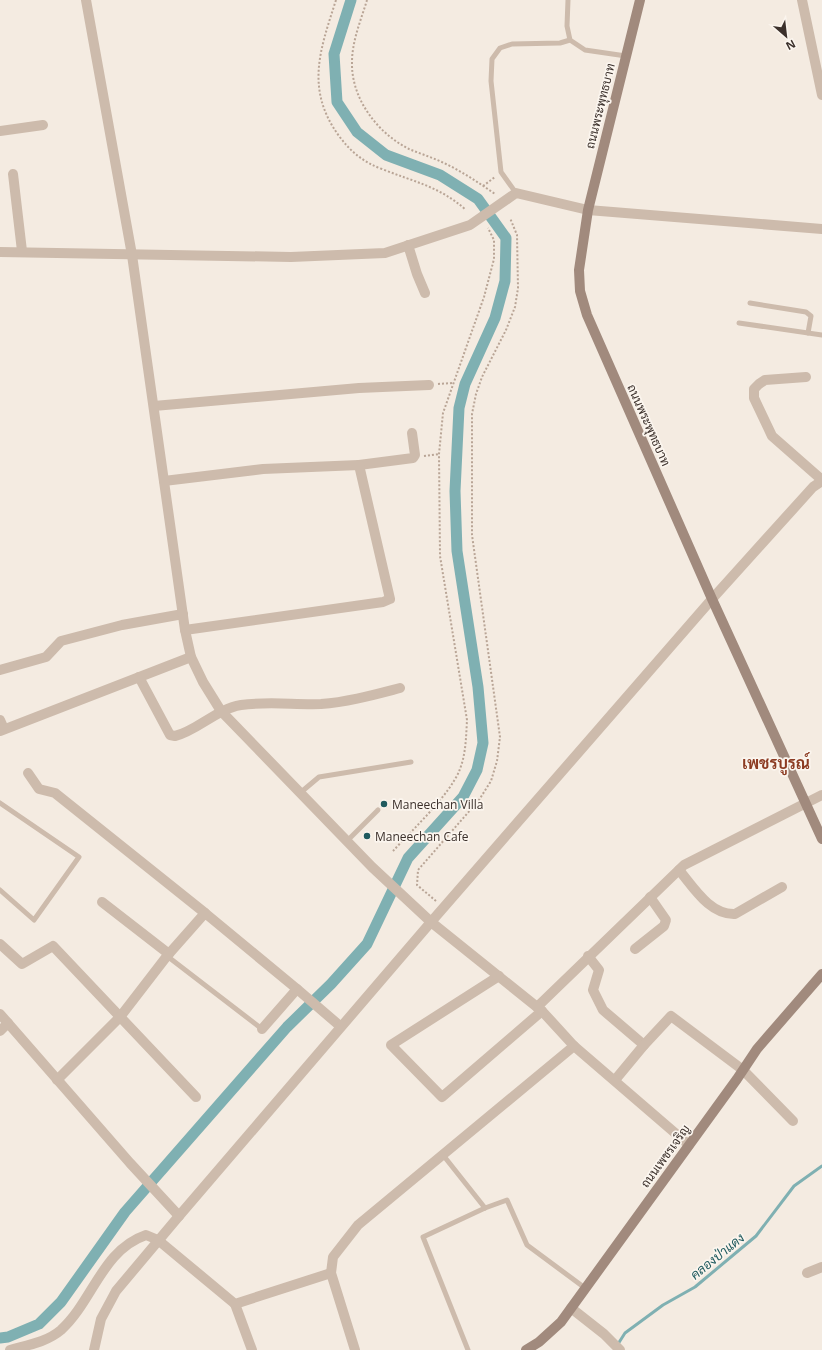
<svg xmlns="http://www.w3.org/2000/svg" width="822" height="1350" font-family="'Open Sans',Sarabun,sans-serif">
<style>
.lines{fill:none;stroke-linecap:round;stroke-linejoin:round}
.stream{stroke:#7fb0b2;stroke-width:3}
.canal{stroke:#7fb0b2;stroke-width:11}
.path{stroke:#b9a596;stroke-width:2;stroke-dasharray:2 2;stroke-linecap:butt}
.service{stroke:#cdbbac;stroke-width:5}
.minor{stroke:#cdbbac;stroke-width:10}
.tertiary{stroke:#cdbbac;stroke-width:10}
.secondary{stroke:#a18a7d;stroke-width:10}
.poi-dot{fill:#1f5a5e;stroke:#fbf5ee;stroke-width:1.5}
.labels{text-anchor:middle;dominant-baseline:central;stroke-width:3.5;stroke-linejoin:round;paint-order:stroke}
.street-label{font-size:12px;fill:#3b302b;stroke:#fbf5ee}
.poi-label{font-size:12px;fill:#3b302b;stroke:#fbf5ee;text-anchor:start}
.water-label{font-size:13px;font-style:italic;fill:#1f5a5e;stroke:#fbf5ee}
.district-label{font-size:16px;font-weight:bold;fill:#8c3b22;stroke:#fbf5ee}
</style>
<rect width="100%" height="100%" fill="#f4ebe1"/>
<g class="lines">
<polyline class="stream" points="618,1344 625,1333 663,1305 695,1287 756,1236 794,1186 822,1166"/>
<polyline class="canal" points="0,1338 8,1337 39,1324 61,1302 125,1212 287,1027 331,984 367,944 408,858 463,797 477,770 483,743 478,687 457,551 455,491 459,408 465,384 495,318 505,281 506,238 478,199 440,175 386,155 357,132 337,102 334,54 351,0"/>
<g class="path">
<path d="M 336,0 C 320,50 305,89 339,136 C 351,152 363,162 382,169 C 414,182 439,186 466,210"/>
<path d="M 367,0 C 361,20 352,41 352,62 C 351,98 377,133 409,149 C 421,154 434,158 446,164 C 463,172 479,183 495,194"/>
<polyline points="483,186 495,177"/>
<polyline points="438,384 453,383"/>
<polyline points="424,456 439,454"/>
<path d="M 393,851 C 413,829 450,795 460,769 C 466,753 466,737 467,720 L 440,556 L 439,454 L 443,413 L 484,297 L 494,259 L 494,240 L 488,228"/>
<polyline points="436,901 417,885 418,870 479,800 491,781 497,761 500,737 472,535 472,414 476,394 482,377 506,330 515,307 518,288 517,235 510,218"/>
</g>
<g class="service">
<polyline points="568,0 567,26 570,40 585,50 626,56"/>
<polyline points="516,193 501,172 491,81 492,59 500,48 512,44 560,43 570,40"/>
<polyline points="750,303 806,312 811,316 808,333"/>
<polyline points="739,323 822,335"/>
<polyline points="300,793 319,777 411,762"/>
<polyline points="0,803 79,857 34,920 0,890"/>
<polyline points="347,841 378,810"/>
<polyline points="167,956 262,1029"/>
<polyline points="443,1155 485,1208"/>
<polyline points="468,1350 423,1237 485,1208 507,1200 527,1245 585,1288"/>
</g>
<g class="minor">
<polyline points="802,0 822,95"/>
<polyline points="0,131 43,125"/>
<polyline points="13,174 22,251"/>
<polyline points="408,245 417,274 425,293"/>
<polyline points="0,252 291,257 385,253 470,225 516,193 588,210"/>
<polyline points="806,377 765,380 759,384 754,389 754,398 772,436 822,480"/>
<polyline points="154,406 359,388 429,385"/>
<polyline points="359,465 413,458 415,455 412,433"/>
<polyline points="164,481 263,469 359,465 390,599 383,602 185,630"/>
<polyline points="0,670 46,657 61,641 122,625 183,614"/>
<path d="M 139,677 L 170,735 L 175,736 C 197,731 216,709 241,705 C 268,701 295,705 321,704 C 348,702 373,695 400,688"/>
<polyline points="0,720 4,729"/>
<polyline points="28,773 39,789 55,793 205,913"/>
<path d="M 679,870 C 694,888 710,915 735,914 L 782,887"/>
<polyline points="102,902 169,954"/>
<polyline points="0,944 22,964 53,946 196,1097"/>
<polyline points="635,949 664,926 666,920 650,897"/>
<polyline points="588,956 599,970 593,990 603,1010 644,1045"/>
<polyline points="499,976 391,1045 442,1097 542,1011"/>
<polyline points="297,989 340,1026"/>
<polyline points="537,1007 684,865 822,795"/>
<polyline points="0,1014 130,1163 179,1216"/>
<polyline points="0,1031 8,1023"/>
<polyline points="57,1080 120,1017 167,956 205,913 297,989 262,1029"/>
<polyline points="615,1080 644,1045 671,1016 743,1070 793,1121"/>
<polyline points="807,1273 822,1267"/>
<polyline points="235,1304 252,1350"/>
<polyline points="571,1308 604,1334 620,1350"/>
<path d="M 10,1350 C 28,1345 47,1342 61,1330 C 93,1301 102,1250 146,1235 L 158,1240 L 235,1304 L 331,1273"/>
<polyline points="355,1350 331,1273 333,1257 358,1225 574,1046"/>
</g>
<g class="tertiary">
<polyline points="86,0 132,255 185,630 191,657 203,682 221,711 372,867 431,922 542,1011 574,1046 689,1145"/>
<polyline points="588,210 822,229"/>
<polyline points="0,731 191,657"/>
<polyline points="94,1350 101,1319 116,1291 179,1216 431,922 712,599 813,487 822,481"/>
</g>
<g class="secondary">
<polyline points="640,0 588,210 579,270 580,291 587,315 712,599 822,839"/>
<polyline points="526,1350 539,1342 561,1322 737,1079 757,1049 822,974"/>
</g>
</g>
<g class="poi-dot">
<circle cx="384" cy="804" r="4"/>
<circle cx="367" cy="836" r="4"/>
</g>
<g class="labels">
<g class="street-label">
<text transform="translate(600 106) rotate(-76)">ถนนพระพุทธบาท</text>
<text transform="translate(649 425) rotate(66)">ถนนพระพุทธบาท</text>
<text transform="translate(665 1156) rotate(-54)">ถนนเพชรเจริญ</text>
</g>
<g class="poi-label">
<text x="392" y="804">Maneechan Villa</text>
<text x="375" y="836">Maneechan Cafe</text>
</g>
<g class="water-label">
<text transform="translate(717 1256) rotate(-39)">คลองป่าแดง</text>
</g>
<g class="district-label">
<text x="776" y="763">เพชรบูรณ์</text>
</g>
</g>
<g transform="translate(786 36) rotate(152)" stroke="#fbf5ee" stroke-width="3" paint-order="stroke">
<path d="M0-3L7 15L0 10L-7 15Z" fill="#3b302b"/>
<text y="-6" font-size="11" font-weight="bold" text-anchor="middle" fill="#3b302b">N</text>
</g>
</svg>
